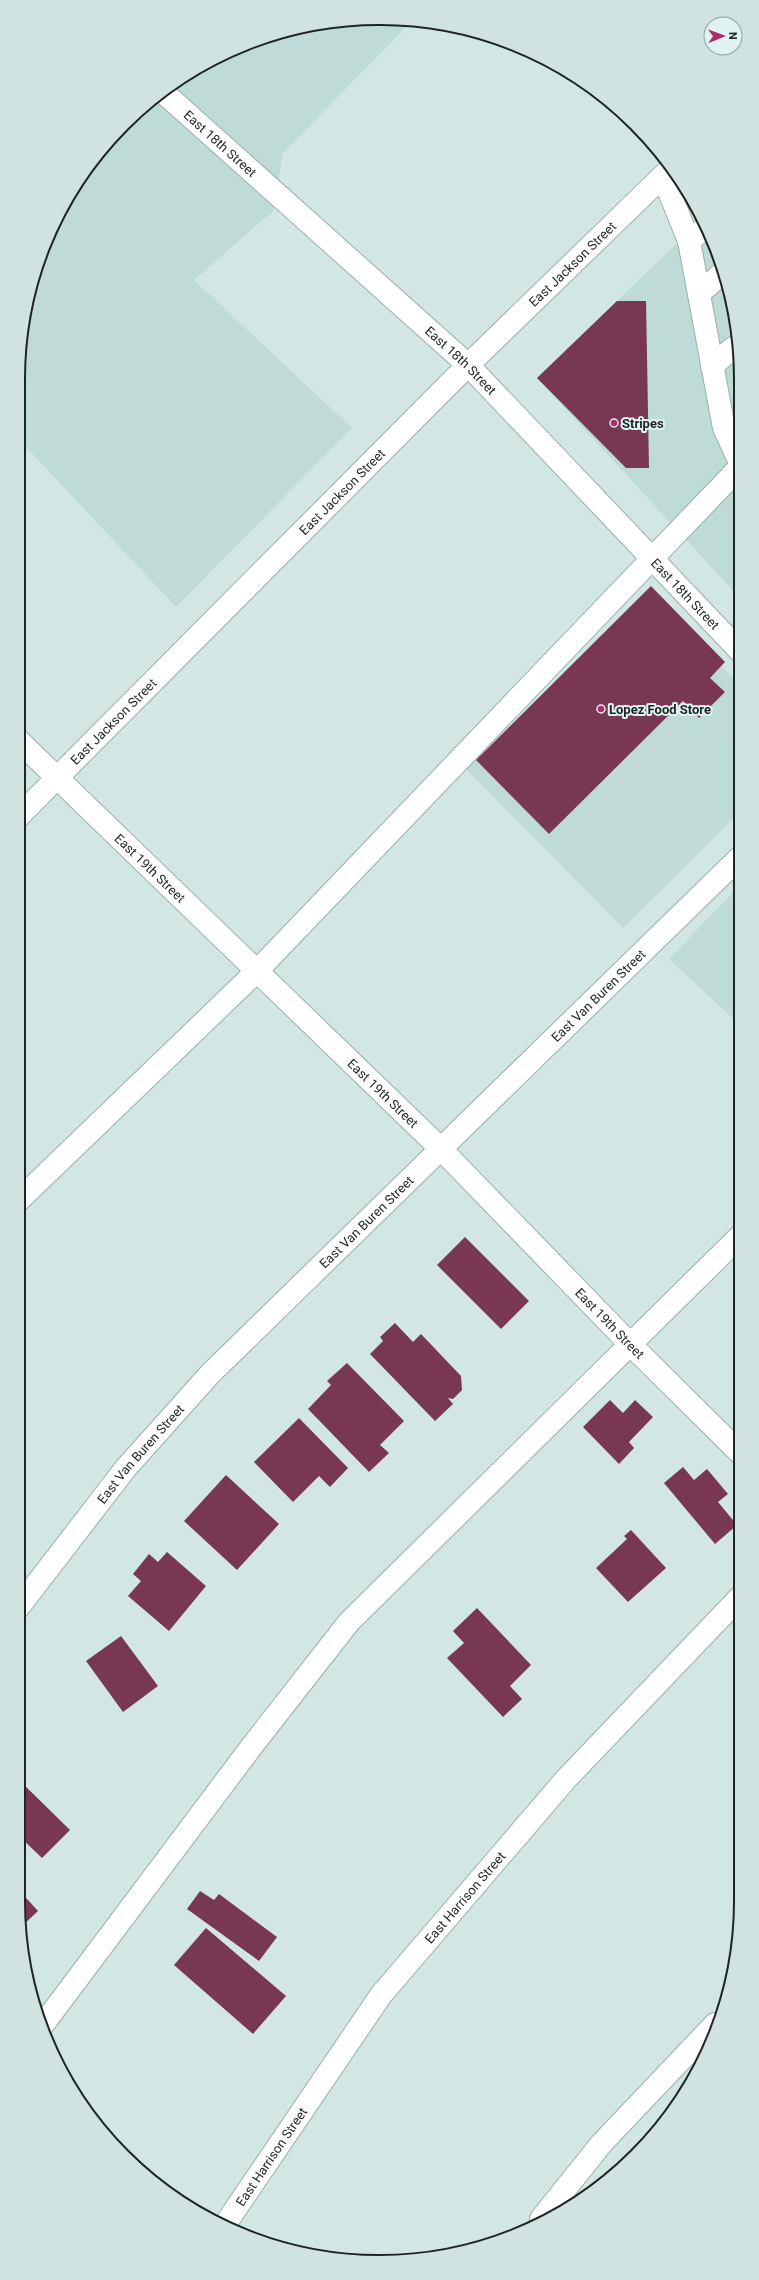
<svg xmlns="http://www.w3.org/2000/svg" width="759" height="2280" font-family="Roboto,sans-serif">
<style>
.built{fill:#bfdbd7}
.building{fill:#783854}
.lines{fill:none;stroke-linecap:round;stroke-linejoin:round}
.lane-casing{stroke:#9aaeab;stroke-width:24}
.street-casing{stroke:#9aaeab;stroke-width:24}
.secondary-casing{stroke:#9aaeab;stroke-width:24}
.lane{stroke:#fff;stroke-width:22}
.street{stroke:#fff;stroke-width:22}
.secondary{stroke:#fff;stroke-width:22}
.poi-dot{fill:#af296f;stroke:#dff4f0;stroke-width:1.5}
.labels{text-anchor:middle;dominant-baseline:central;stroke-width:4;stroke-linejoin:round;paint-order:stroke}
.street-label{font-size:13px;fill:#1e2524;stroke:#dff4f0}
.poi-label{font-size:13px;font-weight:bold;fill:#1e2524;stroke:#dff4f0;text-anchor:start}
.rim{fill:none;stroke:#1e2524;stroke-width:2}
</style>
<rect width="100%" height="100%" fill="#d2e7e3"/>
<g class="built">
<polygon points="403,19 413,20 283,153 273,211 194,280 352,428 176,607 27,448 18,457 18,379 30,286 55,220 93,160 141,108 199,67 263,37 332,21"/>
<polygon points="701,220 713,241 738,333 738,596 537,378"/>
<polygon points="647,590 739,684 739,813 623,928 466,769"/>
<polygon points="739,886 739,1024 669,959"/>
</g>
<g class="building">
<polygon points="617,301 646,301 649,468 626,468 537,378"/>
<polygon points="729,304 738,333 738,386 737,386"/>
<polygon points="651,586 725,662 710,678 725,692 699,718 683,701 549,834 476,760"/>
<polygon points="465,1237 529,1301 501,1329 437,1265"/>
<polygon points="395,1323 413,1342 421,1334 461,1376 462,1390 453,1399 448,1398 453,1404 435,1421 370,1354 383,1341 380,1337"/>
<polygon points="347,1363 404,1421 380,1445 389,1453 369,1472 308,1409 331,1385 327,1381"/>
<polygon points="610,1400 623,1413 635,1400 653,1417 629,1442 634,1448 619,1464 583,1427"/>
<polygon points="299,1418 348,1468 330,1487 319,1476 293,1502 254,1462"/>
<polygon points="683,1467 694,1480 707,1469 728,1494 718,1502 737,1525 715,1544 664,1483"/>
<polygon points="226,1475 279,1524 237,1570 184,1521"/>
<polygon points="631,1530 666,1568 628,1602 596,1568 627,1539 624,1536"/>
<polygon points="167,1552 206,1586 169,1631 128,1596 141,1581 133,1574 149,1554 158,1562"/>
<polygon points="477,1608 531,1665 510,1686 522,1699 503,1717 447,1658 464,1643 453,1631"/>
<polygon points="121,1636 158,1686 123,1712 86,1661"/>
<polygon points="18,1779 70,1830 42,1858 18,1835"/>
<polygon points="18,1889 38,1911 21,1927 18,1900"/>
<polygon points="200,1891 214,1900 219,1894 277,1937 259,1961 187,1909"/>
<polygon points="206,1928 286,1996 253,2034 174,1965"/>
</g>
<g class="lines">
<g class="lane-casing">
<g id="lane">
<polyline points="663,177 689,241 724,428 738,458"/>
<polyline points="689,241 705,228"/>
<polyline points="699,294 722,273"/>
<polyline points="712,366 733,348"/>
<polyline points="18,1201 256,972 738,469"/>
<polyline points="42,2026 252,1746 349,1622 740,1236"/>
<polyline points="541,2219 602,2143 715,2024"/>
</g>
</g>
<g class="street-casing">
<g id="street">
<path id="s1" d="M 163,92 L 468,365 L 739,650"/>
<path id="s2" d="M 18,740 L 440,1148 L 631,1345 L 740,1453"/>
<path id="s3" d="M 18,1608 L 125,1469 L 210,1374 L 739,858"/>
<path id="s4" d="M 224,2226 L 381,1995 L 566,1779 L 740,1597"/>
</g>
</g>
<g class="secondary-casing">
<g id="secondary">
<path id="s5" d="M 18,817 L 468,365 L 669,170"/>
</g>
</g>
<use href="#lane" class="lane"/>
<use href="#street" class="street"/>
<use href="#secondary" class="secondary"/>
</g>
<g class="poi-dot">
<circle cx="614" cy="423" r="4"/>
<circle cx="601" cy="709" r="4"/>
</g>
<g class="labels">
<g class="street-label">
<text stroke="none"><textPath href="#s1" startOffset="77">East 18th Street</textPath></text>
<text stroke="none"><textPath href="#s5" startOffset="783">East Jackson Street</textPath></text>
<text stroke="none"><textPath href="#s1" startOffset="401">East 18th Street</textPath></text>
<text stroke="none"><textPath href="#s5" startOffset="459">East Jackson Street</textPath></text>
<text stroke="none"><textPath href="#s1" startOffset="725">East 18th Street</textPath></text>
<text stroke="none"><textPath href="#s5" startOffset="135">East Jackson Street</textPath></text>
<text stroke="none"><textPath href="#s2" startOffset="184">East 19th Street</textPath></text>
<text stroke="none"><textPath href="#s3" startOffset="845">East Van Buren Street</textPath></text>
<text stroke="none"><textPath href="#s2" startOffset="508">East 19th Street</textPath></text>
<text stroke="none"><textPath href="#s3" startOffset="521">East Van Buren Street</textPath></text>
<text stroke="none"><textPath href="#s2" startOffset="831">East 19th Street</textPath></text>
<text stroke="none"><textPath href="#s3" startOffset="197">East Van Buren Street</textPath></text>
<text stroke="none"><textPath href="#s4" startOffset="408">East Harrison Street</textPath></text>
<text stroke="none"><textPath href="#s4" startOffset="84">East Harrison Street</textPath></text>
</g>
<g class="poi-label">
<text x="622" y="423">Stripes</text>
<text x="609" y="709">Lopez Food Store</text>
</g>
</g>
<path d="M0 0H759V2280H0ZM379 25H380A354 354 0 0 1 734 379V1901A354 354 0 0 1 380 2255H379A354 354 0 0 1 25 1901V379A354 354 0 0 1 379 25Z" fill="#d0e3e0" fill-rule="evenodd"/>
<path class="rim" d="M379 25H380A354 354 0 0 1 734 379V1901A354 354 0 0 1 380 2255H379A354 354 0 0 1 25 1901V379A354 354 0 0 1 379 25Z"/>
<g transform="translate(723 36) rotate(89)"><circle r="19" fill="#dff4f0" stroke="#92a19e"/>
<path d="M0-3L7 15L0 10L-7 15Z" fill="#af296f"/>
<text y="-6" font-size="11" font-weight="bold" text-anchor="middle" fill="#1e2524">N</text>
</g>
</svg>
